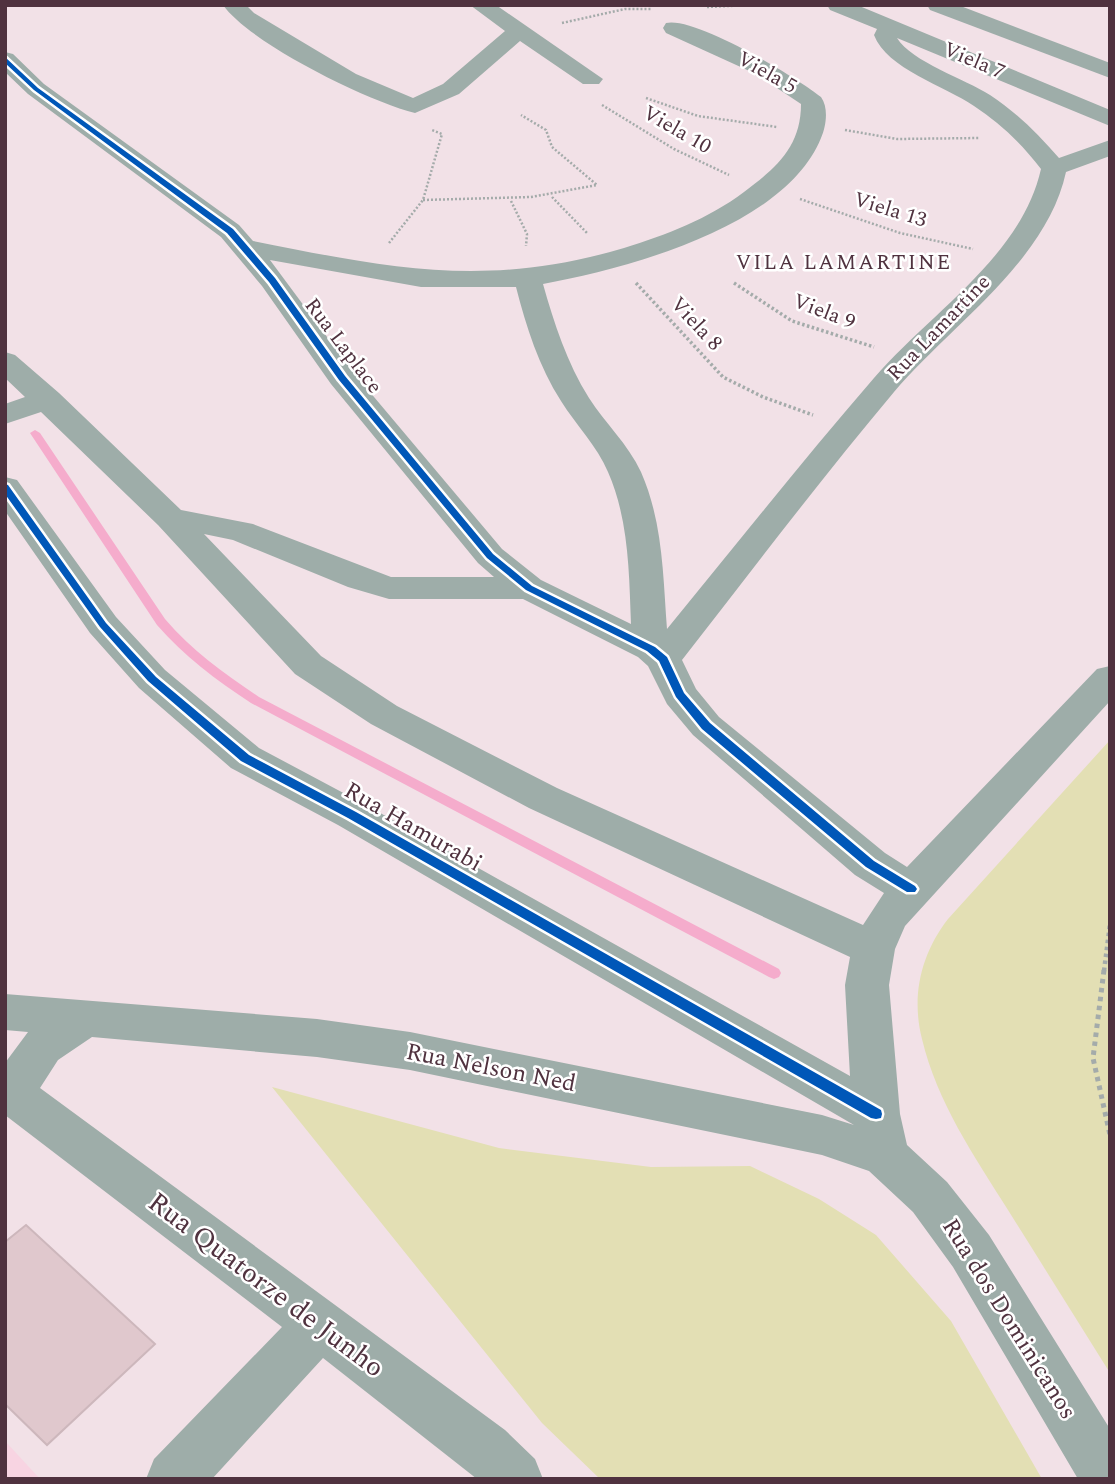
<svg xmlns="http://www.w3.org/2000/svg" width="1115" height="1484" font-family="Spectral,serif">
<style>
.built{fill:#f8d4e2}
.green{fill:#e3dfb4}
.lines{fill:none;stroke-linecap:round;stroke-linejoin:round}
.stream{fill:#f5accc;fill-rule:evenodd}
.building{fill:#e0c8cd;stroke:#cdb7bc;stroke-width:2}
.path-far3{stroke:#a4abaa;stroke-width:2.5;stroke-dasharray:2 2;stroke-linecap:butt}
.path-far2{stroke:#a4abaa;stroke-width:3.5;stroke-dasharray:2.5 2.5;stroke-linecap:butt}
.path-far1{stroke:#a4abaa;stroke-width:4.5;stroke-dasharray:3.5 3.5;stroke-linecap:butt}
.path{stroke:#a4abaa;stroke-width:5;stroke-dasharray:4.5 4.5;stroke-linecap:butt}
.minor{fill:#9eada9;fill-rule:evenodd}
.cycleway-casing{stroke:#fff;stroke-width:5}
.cycleway{fill:#0057b8;fill-rule:evenodd}
.labels{text-anchor:middle;dominant-baseline:central;stroke-width:5;stroke-linejoin:round;paint-order:stroke}
.far-street-label{font-size:21px;fill:#50323f;stroke:#fff}
.far-neighbourhood-label{font-size:21px;letter-spacing:2px;fill:#50323f;stroke:#fff}
.street-label{font-size:24px;fill:#50323f;stroke:#fff}
.near-street-label{font-size:28px;fill:#50323f;stroke:#fff}
</style>
<rect width="100%" height="100%" fill="#f2e1e7"/>
<polygon class="built" points="5,1441 40,1479 5,1479"/>
<g class="green">
<path d="M 1110,740 L 1110,1373 C 1076,1319 1042,1264 1008,1210 C 974,1156 937,1102 922,1039 C 911,996 921,954 948,919 Z"/>
<polygon points="272,1087 499,1148 651,1167 750,1166 819,1199 876,1235 951,1321 1042,1479 600,1479 542,1423"/>
</g>
<g class="lines">
<path class="stream" d="M 35,430 L 40,433 L 165,619 C 192,651 225,674 259,697 L 779,969 L 781,973 L 779,977 L 774,979 L 769,977 L 251,703 C 216,680 184,656 157,625 L 30,433 Z"/>
</g>
<polygon class="building" points="26,1225 155,1344 47,1445 5,1404 5,1242"/>
<g class="lines">
<g class="path-far3">
<polyline points="707,7 751,5"/>
<polyline points="562,23 625,9 652,9"/>
<polyline points="646,98 698,116 777,127"/>
<polyline points="602,105 674,149 729,175"/>
<polyline points="845,130 897,139 979,138"/>
<polyline points="552,197 588,234"/>
<polyline points="800,199 900,233 973,249"/>
<polyline points="423,200 531,197 597,185 552,147 546,130 521,115"/>
<polyline points="511,201 527,234 526,246"/>
<polyline points="389,243 423,200 442,134 432,130"/>
</g>
<g class="path-far2">
<polyline points="636,283 723,377 763,397 813,415"/>
<polyline points="734,283 792,321 874,347"/>
</g>
<polyline class="path-far1" points="1104,971 1110,924"/>
<polyline class="path" points="1104,970 1093,1058 1110,1135"/>
<g class="minor">
<path d="M 223,5 L 246,5 L 254,13 L 356,74 L 413,98 L 443,84 L 505,31 L 470,5 L 496,5 L 603,79 L 599,84 L 583,84 L 520,41 L 459,94 L 415,113 C 368,101 251,44 223,5 Z"/>
<path d="M 827,5 L 857,5 L 1110,110 L 1110,126 L 897,38 C 912,62 965,79 990,95 C 1016,112 1038,134 1059,158 L 1110,140 L 1110,156 L 1066,172 C 1047,261 950,326 894,392 C 821,479 752,570 682,660 L 696,689 L 719,717 L 885,853 L 907,867 L 1097,669 L 1110,666 L 1110,701 L 905,926 L 895,949 L 889,985 L 900,1114 L 907,1145 L 947,1182 L 989,1235 L 1110,1429 L 1110,1479 L 1078,1479 L 953,1267 L 913,1212 L 869,1171 L 822,1155 L 410,1070 L 317,1057 L 92,1037 L 58,1060 L 40,1088 L 505,1430 L 535,1459 L 543,1479 L 477,1479 L 323,1358 L 212,1479 L 146,1479 L 154,1459 L 282,1327 L 5,1115 L 5,1063 L 28,1032 L 5,1030 L 5,994 L 317,1019 L 410,1032 L 822,1115 L 854,1125 L 338,825 L 231,768 L 139,688 L 90,633 L 5,511 L 5,477 L 17,480 L 116,617 L 165,670 L 259,748 L 366,805 L 850,1076 L 845,985 L 850,957 L 529,808 L 371,724 L 295,674 L 158,525 L 41,412 L 5,424 L 5,404 L 25,397 L 5,378 L 5,352 L 15,355 L 59,393 L 181,510 L 253,524 L 391,577 L 494,577 L 478,563 L 331,384 L 262,286 L 221,237 L 28,94 L 5,72 L 5,52 L 13,54 L 44,84 L 239,225 L 253,241 C 389,268 486,289 624,248 C 666,235 708,219 744,192 C 776,168 801,147 801,104 L 756,74 L 666,33 L 663,28 L 666,23 C 695,16 796,77 821,97 C 829,108 826,127 821,138 C 785,227 628,268 543,284 C 554,323 567,363 589,398 C 605,423 628,444 641,472 C 663,522 663,576 667,629 C 736,545 803,460 874,378 C 931,312 1021,257 1041,169 C 1022,144 1000,123 974,106 C 945,86 887,69 874,35 L 877,29 L 830,10 ZM 270,260 L 421,287 L 516,287 C 526,326 539,367 561,401 C 576,425 597,446 608,472 C 629,520 629,573 631,624 L 541,580 L 502,549 L 353,372 ZM 204,534 L 233,540 L 348,587 L 389,599 L 523,599 L 638,657 L 648,666 L 667,704 L 693,735 L 855,875 L 884,893 L 863,925 L 557,788 L 397,706 L 321,656 Z"/>
<polygon points="927,5 958,5 1110,63 1110,78 930,10"/>
</g>
<g class="cycleway-casing">
<g id="cycleway">
<polygon points="5,57 38,88 233,229 275,278 345,376 493,554 532,586 655,647 667,657 684,693 710,723 874,861 915,886 917,889 915,892 907,892 866,867 702,729 676,697 659,661 647,651 526,590 487,558 339,380 269,282 227,233 34,90 5,63"/>
<polygon points="5,484 8,485 106,623 156,677 249,755 356,812 881,1110 882,1114 881,1118 876,1119 871,1118 348,818 241,761 148,681 100,627 5,494"/>
</g>
</g>
<use href="#cycleway" class="cycleway"/>
</g>
<g class="labels">
<g class="far-street-label">
<text transform="translate(974 61) rotate(23)">Viela 7</text>
<text transform="translate(767 73) rotate(29)">Viela 5</text>
<text transform="translate(677 130) rotate(30)">Viela 10</text>
<text transform="translate(890 210) rotate(17)">Viela 13</text>
<text transform="translate(824 312) rotate(21)">Viela 9</text>
<text transform="translate(696 324) rotate(47)">Viela 8</text>
<text transform="translate(939 328) rotate(-46)">Rua Lamartine</text>
<text transform="translate(343 346) rotate(53)">Rua Laplace</text>
</g>
<g class="far-neighbourhood-label">
<text x="844" y="263">VILA LAMARTINE</text>
</g>
<g class="street-label">
<text transform="translate(413 827) rotate(30)">Rua Hamurabi</text>
<text transform="translate(491 1068) rotate(11)">Rua Nelson Ned</text>
<text transform="translate(1009 1319) rotate(58)">Rua dos Dominicanos</text>
</g>
<g class="near-street-label">
<text transform="translate(266 1285) rotate(37)">Rua Quatorze de Junho</text>
</g>
</g>
<rect width="1115" height="1484" fill="none" stroke="#50323f" stroke-width="14"/>
</svg>
